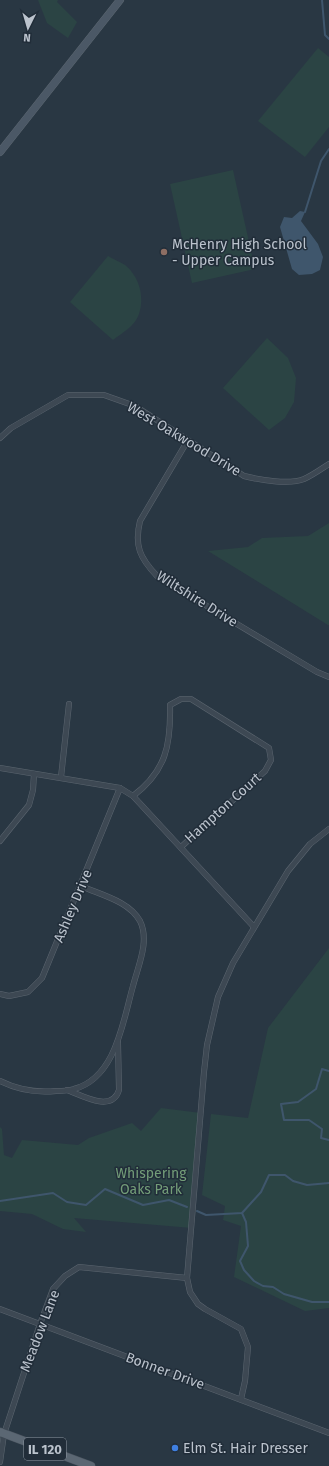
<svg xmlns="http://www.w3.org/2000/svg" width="329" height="1466" font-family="'Fira Sans',sans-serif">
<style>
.green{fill:#2b4444}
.water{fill:#3f566c}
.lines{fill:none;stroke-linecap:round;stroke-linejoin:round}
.stream{stroke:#3f566c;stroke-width:2}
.street-casing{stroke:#5c6670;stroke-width:6}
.secondary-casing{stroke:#5c6670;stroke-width:8}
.primary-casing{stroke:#4a545f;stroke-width:9}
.street{stroke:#3d4853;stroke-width:5}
.secondary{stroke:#4b5866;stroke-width:7}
.primary{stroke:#5b6773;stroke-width:8}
.education-dot{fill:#8d6e63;stroke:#212d39;stroke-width:1.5}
.shop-dot{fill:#3f7fe0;stroke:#212d39;stroke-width:1.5}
.labels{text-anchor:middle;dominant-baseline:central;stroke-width:3;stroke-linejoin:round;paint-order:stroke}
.shield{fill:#212d39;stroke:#8d96a1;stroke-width:1}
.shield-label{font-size:13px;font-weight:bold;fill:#bbc3cd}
.poi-label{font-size:14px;fill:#bbc3cd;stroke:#212d39;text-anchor:start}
.street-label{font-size:14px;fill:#bbc3cd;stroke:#212d39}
.park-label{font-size:14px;fill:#739d78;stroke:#212d39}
</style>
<rect width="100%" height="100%" fill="#293743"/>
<g class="green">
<polygon points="38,0 58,0 57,2 77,22 68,38 47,23"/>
<polygon points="318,48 329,57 329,127 305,157 258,121"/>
<polygon points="233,170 255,269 192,283 170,184"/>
<path d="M 108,256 C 113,259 120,262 125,265 C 139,276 145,297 139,314 C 135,326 122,333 113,340 L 70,302 Z"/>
<polygon points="267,338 288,358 296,378 294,402 285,418 269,430 223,388"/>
<polygon points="329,523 329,625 328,625 208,551 248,547 262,538 308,536"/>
<polygon points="329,948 329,1308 305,1311 234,1277 241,1226 223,1220 225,1206 202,1195 211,1114 248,1118 268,1028"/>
<polygon points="161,1108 201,1113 192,1228 74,1218 86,1232 63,1229 32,1214 0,1211 0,1127 2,1129 4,1155 12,1158 22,1140 78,1145 89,1138 132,1123 141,1131"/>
</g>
<polygon class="water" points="300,211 305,212 301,221 318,244 323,257 320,270 312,274 299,275 292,269 280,227 284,217 292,218"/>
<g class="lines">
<g class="stream">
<polyline points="322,0 325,35 329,39"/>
<polyline points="305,212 321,161 329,149"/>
<polyline points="329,1071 322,1069 316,1089 298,1102 281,1104 284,1120 309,1120 322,1129 321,1138 329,1140"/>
<polyline points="0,1201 53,1193 67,1202 86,1205 105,1189 143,1205 169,1200 187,1207"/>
<polyline points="197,1211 206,1215 242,1213 261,1192 269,1175 285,1175 293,1181 307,1185 329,1183"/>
<polyline points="242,1213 246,1222 248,1246 240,1261 244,1270 254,1281 263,1286 273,1287 284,1294 312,1302 329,1302"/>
</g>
<g class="street-casing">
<g id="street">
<path d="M 0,438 L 11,428 L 68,395 L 104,395 L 135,406 L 244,476 C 260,480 289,485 304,479 C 313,475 321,469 329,464"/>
<path d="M 188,440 L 140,521 C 134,546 140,558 157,576 L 317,672 L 329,677"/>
<polyline points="0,768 120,788 133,796 254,927"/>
<polyline points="61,777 69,704"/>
<path d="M 133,796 C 166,771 171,745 170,705 L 181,699 L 191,699 L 269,748 L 271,760 L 265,771 L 181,847"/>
<polyline points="0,841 29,805 33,790 34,774"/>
<polyline points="0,994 9,996 28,992 42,978 120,788"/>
<path d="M 0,1081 C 18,1090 36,1093 56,1091 C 62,1091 68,1091 74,1089 C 116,1078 123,1021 133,986 C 138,966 150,941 140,921 C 129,901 101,895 81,886"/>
<path d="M 67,1090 C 83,1096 112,1113 119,1090 L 118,1043"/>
<polyline points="0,1309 329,1433"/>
<polyline points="241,1399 245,1381 248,1347 241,1329 205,1309 198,1304 190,1292 187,1278 204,1072 207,1045 218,997 233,963 288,871 310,844 329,829"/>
<polyline points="0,1462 4,1434 40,1324 53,1289 65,1276 79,1267 187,1278"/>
</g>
</g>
<g class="secondary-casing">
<polyline id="secondary" points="0,152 120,0"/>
</g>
<g class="primary-casing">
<polyline id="primary" points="0,1432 91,1466"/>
</g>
<use href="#street" class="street"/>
<use href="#secondary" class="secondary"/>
<use href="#primary" class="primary"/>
</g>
<circle class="education-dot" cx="164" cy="252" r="4"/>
<circle class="shop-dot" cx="175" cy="1448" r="4"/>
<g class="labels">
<rect class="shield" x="24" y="1438" width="42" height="22" rx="3"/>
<g class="shield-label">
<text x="45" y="1449">IL 120</text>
</g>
<g class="poi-label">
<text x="172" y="244">McHenry High School<tspan x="172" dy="16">- Upper Campus</tspan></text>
<text x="183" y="1448">Elm St. Hair Dresser</text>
</g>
<g class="street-label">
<text transform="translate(184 439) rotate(31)">West Oakwood Drive</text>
<text transform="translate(197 599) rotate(32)">Wiltshire Drive</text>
<text transform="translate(223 808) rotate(-42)">Hampton Court</text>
<text transform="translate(73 906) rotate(-67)">Ashley Drive</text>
<text transform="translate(40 1331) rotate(-69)">Meadow Lane</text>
<text transform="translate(165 1371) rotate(20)">Bonner Drive</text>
</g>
<g class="park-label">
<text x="151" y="1173">Whispering<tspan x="151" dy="16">Oaks Park</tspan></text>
</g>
</g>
<g transform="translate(28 28) rotate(185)" stroke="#212d39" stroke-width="3" paint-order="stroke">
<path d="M0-3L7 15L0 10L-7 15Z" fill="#bbc3cd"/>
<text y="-6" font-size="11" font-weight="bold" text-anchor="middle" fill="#bbc3cd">N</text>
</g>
</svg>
